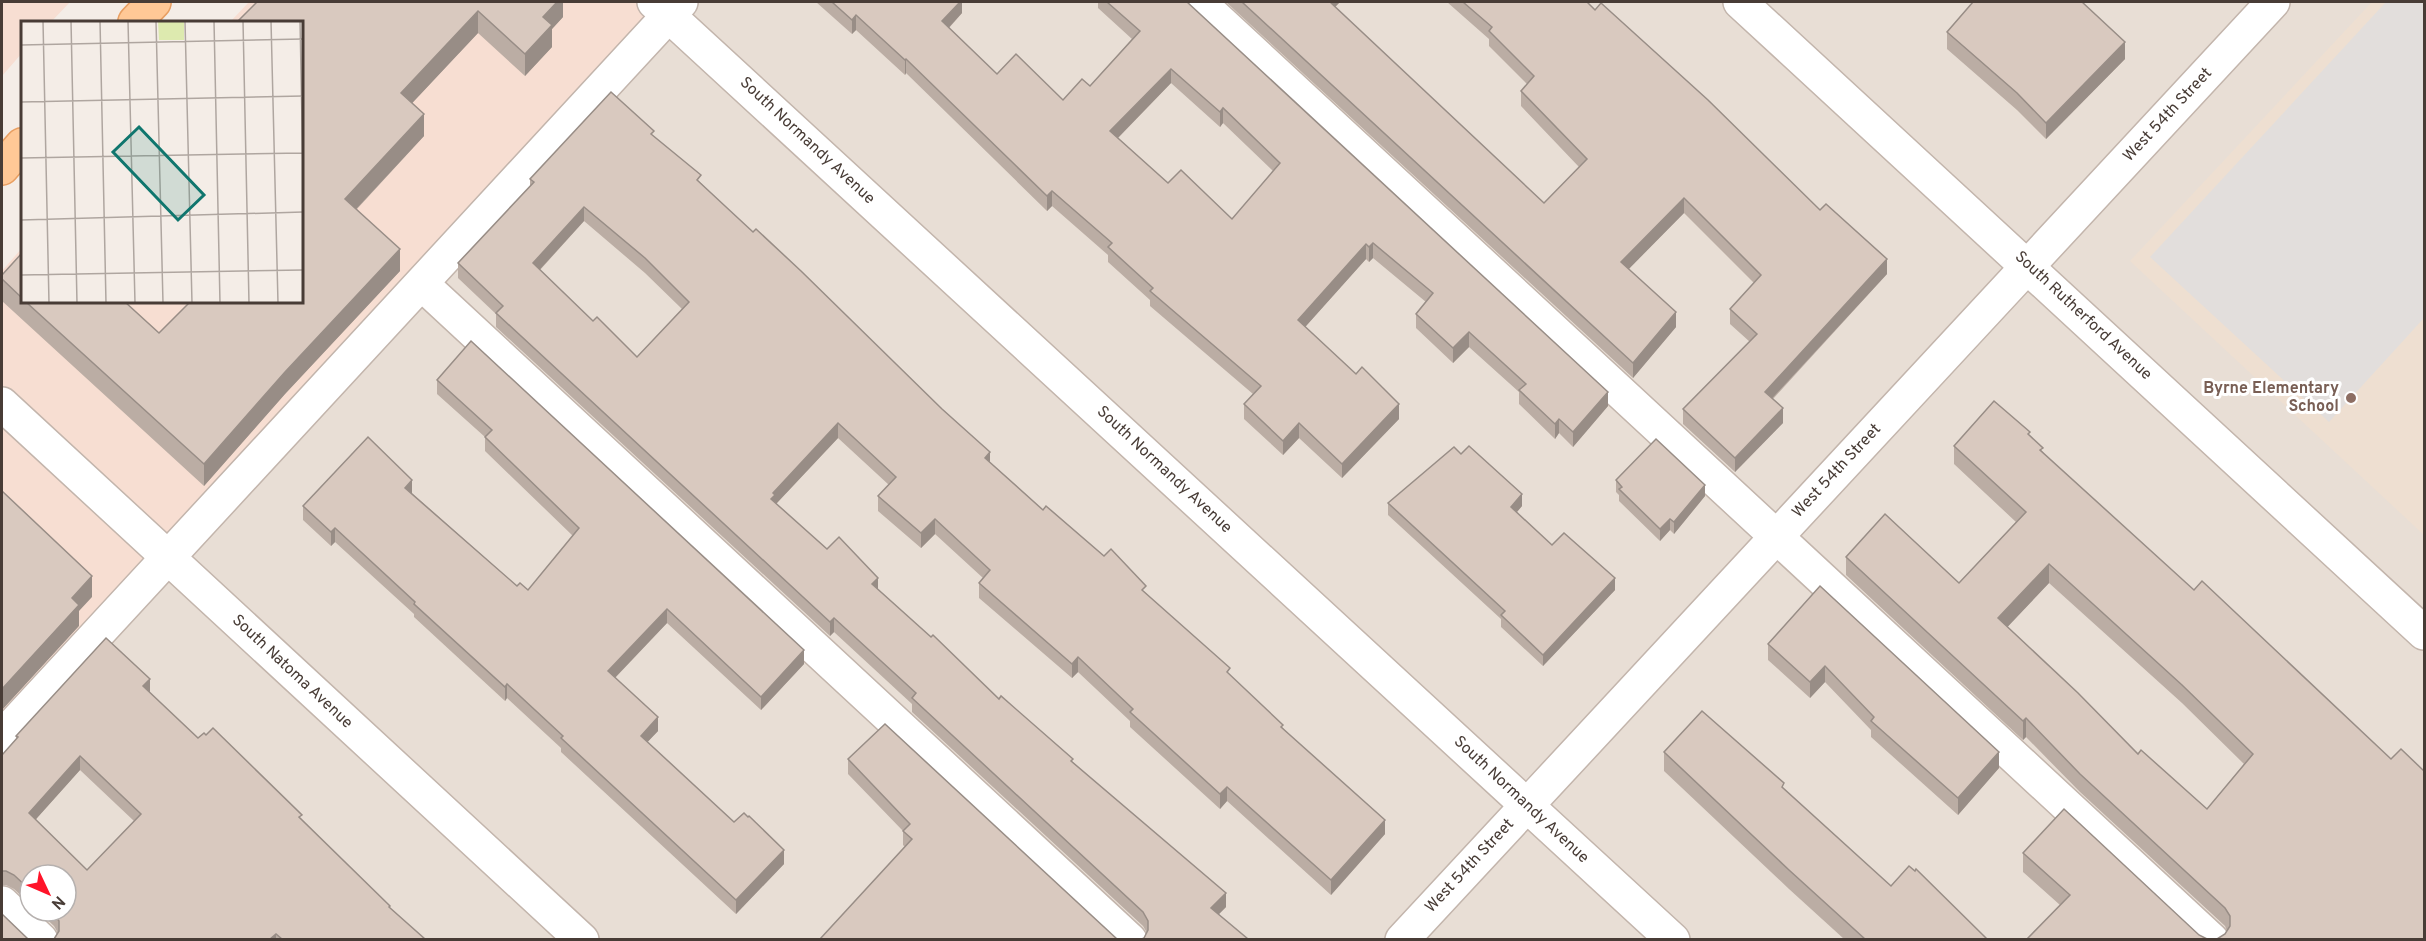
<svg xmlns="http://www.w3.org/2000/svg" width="2426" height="941" font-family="Overpass,sans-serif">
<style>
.residential{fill:#e8ded5;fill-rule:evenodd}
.commercial{fill:#f7ded2}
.education{fill:#eedfd1}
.parking{fill:#e2dedc}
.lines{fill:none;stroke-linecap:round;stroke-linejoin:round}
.minor-casing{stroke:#c3b5ac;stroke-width:36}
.major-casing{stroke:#e89f62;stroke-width:36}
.minor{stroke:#fff;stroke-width:33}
.major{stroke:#ffc896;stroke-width:33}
.wall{fill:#bbada4;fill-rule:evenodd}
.shaded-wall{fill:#988d86}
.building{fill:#d9c9bf;stroke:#988d86;stroke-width:1.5;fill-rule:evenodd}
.education-dot{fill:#8d6e63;stroke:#fff;stroke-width:2}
.labels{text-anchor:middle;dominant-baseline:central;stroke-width:6;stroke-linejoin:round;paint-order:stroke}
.street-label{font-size:16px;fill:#483c36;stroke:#fff}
.education-label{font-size:16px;font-weight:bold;fill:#785e54;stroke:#fff;text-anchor:end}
.inset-road{fill:none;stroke:#afa6a0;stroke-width:1.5}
.view{fill:#0f766e;fill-opacity:0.15;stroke:#0f766e;stroke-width:3}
.inset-edge{fill:none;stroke:#483c36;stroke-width:3}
</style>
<rect width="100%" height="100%" fill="#f4ede7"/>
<path class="residential" d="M 665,2 L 2424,2 L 2424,939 L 2,939 L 2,728 ZM 30,875 L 66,875 L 66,911 L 30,911 Z"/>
<g class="commercial">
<polygon points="2,2 70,2 51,22 22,22 22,53 2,76"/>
<polygon points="249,2 665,2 2,728 2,271 22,248 22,302 302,302 302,22 230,22"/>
</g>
<polygon class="education" points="2372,2 2424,2 2424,535 2130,261"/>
<polygon class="parking" points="2386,2 2424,2 2424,318 2329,422 2150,257"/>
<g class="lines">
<g class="minor-casing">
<g id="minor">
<polyline points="654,2 1673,940"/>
<polyline points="1199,2 2212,940"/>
<polyline points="1740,2 2424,633"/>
<polyline points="422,284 1130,940"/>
<polyline points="2,404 582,940"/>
<polyline points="2,737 681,2"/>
<polyline points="2,903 41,940"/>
<polyline points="1402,940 2273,2"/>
</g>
</g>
<g class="major-casing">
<g id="major">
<polyline points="135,22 154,2"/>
<polyline points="2,168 22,145"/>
</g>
</g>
<use href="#minor" class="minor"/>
<use href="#major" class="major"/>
</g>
<g class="wall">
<polygon points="563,2 563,17 552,29 552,47 525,76 478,33 412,103 424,136 357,209 400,271 285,394 204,486 2,301 2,275 22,253 22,302 125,302 159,333 302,302 302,22"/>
<path d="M 816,2 L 962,2 L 962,13 L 949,28 L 997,74 L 1063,100 L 1090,86 L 1132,39 L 1098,8 L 1098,3 L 1097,2 L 1187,2 L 1608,406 L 1573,447 L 1559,433 L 1555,439 L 1519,404 L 1519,392 L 1469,347 L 1453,363 L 1416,328 L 1416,314 L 1426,302 L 1373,258 L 1369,262 L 1366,259 L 1305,327 L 1399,419 L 1342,478 L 1299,438 L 1283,455 L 1244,419 L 1244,404 L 1253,394 L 1150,306 L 1150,300 L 1108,262 L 1108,255 L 1052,206 L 1047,211 L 906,73 L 905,75 L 856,30 L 852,34 ZM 1171,83 L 1220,127 L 1223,123 L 1273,171 L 1232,219 L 1168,183 L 1118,138 Z"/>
<polygon points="1226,2 1340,2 1335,7 1544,203 1579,167 1521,106 1521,91 1527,84 1489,46 1489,39 1447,2 1587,2 1887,274 1773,399 1783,423 1735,472 1683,424 1683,409 1750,342 1730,324 1730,309 1754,283 1684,213 1628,269 1676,327 1633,378"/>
<polygon points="1947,32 2125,59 2046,139 2017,110 1947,49"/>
<path d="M 654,137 L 701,183 L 990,462 L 1043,510 L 1146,593 L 1283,728 L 1385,834 L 1331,895 L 1227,801 L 1220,809 L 1130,727 L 1130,721 L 1078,672 L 1072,678 L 979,598 L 979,583 L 983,578 L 935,534 L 921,548 L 878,511 L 878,496 L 889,485 L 838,438 L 776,504 L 827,549 L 878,590 L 999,699 L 1073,762 L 1226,907 L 1219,914 L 1144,938 L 1147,933 L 1143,926 L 912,712 L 912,704 L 834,632 L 830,636 L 496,327 L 496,314 L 458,278 L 458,263 L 530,186 L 530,179 ZM 584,221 L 645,273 L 682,309 L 637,357 L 593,321 L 540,270 Z"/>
<polygon points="437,380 804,664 761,710 667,623 615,678 658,731 647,742 734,822 784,864 736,914 561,752 561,748 507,698 505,701 414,617 414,614 335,542 331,546 303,520 303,506 412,493 517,586 528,590 573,536 485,451 485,437 437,394"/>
<path d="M 2030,436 L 2043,452 L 2424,939 L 2027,939 L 2060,905 L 2023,872 L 2023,853 L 2207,939 L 2217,939 L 2225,934 L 2227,931 L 2225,926 L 2080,792 L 2026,737 L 2023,740 L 1846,575 L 1846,557 L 1959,583 L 2016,522 L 1954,464 L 1954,446 ZM 2049,583 L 2182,703 L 2244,764 L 2207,809 L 2138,754 L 2007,627 Z"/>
<polygon points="1616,480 1705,496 1674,534 1670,530 1660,541 1619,501 1619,495 1616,492"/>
<polygon points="1388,503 1522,506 1516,513 1552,545 1615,590 1543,666 1501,627 1501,619 1388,515"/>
<polygon points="1820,586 1999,768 1958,815 1871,737 1871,730 1825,682 1810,698 1768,660 1768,644"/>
<path d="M 150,693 L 198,738 L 302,820 L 390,908 L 425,939 L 54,939 L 58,933 L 54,926 L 38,911 L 66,911 L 30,875 L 30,904 L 14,889 L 6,885 L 2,885 L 2,755 L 16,739 L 16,736 ZM 80,770 L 134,821 L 87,870 L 35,820 Z"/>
<polygon points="1664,752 1784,789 1891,886 1987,939 1844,939 1789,889 1664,771"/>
<polygon points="848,759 1118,939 905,847 903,845 903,831 848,774"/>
</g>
<g class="shaded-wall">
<polygon points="557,2 563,2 563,17 552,29 552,47 525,76 525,54 543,17"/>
<polygon points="960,2 962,2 962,13 942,35 942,21"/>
<polygon points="1328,2 1340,2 1328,14"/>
<polygon points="478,11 478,33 401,115 401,93"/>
<polygon points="856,15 856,30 852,34 852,20"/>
<polygon points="2125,42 2125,59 2046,139 2046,123"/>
<polygon points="906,59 906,73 905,75 905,60"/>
<polygon points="1171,69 1171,83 1110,146 1110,131"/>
<polygon points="1223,108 1223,123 1220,127 1220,112"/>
<polygon points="424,114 424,136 345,221 345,199"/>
<polygon points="1052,191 1052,206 1047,211 1047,196"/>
<polygon points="1684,198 1684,213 1621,277 1621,262"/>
<polygon points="584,207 584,221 533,277 533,263"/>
<polygon points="1373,243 1373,258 1369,262 1369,247"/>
<polygon points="1366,244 1366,259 1298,335 1298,320"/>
<polygon points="400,249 400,271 285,394 204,486 204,464 285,372"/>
<polygon points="1887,259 1887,274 1765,406 1765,392"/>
<polygon points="1676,312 1676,327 1633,378 1633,363"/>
<polygon points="1469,332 1469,347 1453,363 1453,348"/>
<polygon points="1608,392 1608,406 1573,447 1573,432"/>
<polygon points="1399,404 1399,419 1342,478 1342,464"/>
<polygon points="1783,408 1783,423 1735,472 1735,458"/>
<polygon points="1559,419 1559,433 1555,439 1555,424"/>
<polygon points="838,423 838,438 775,505 771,499 773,493"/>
<polygon points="1299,423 1299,438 1283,455 1283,441"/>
<polygon points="990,452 990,467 985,458"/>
<polygon points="412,480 412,493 405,501 405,488"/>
<polygon points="1705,485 1705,496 1674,534 1674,522"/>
<polygon points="1522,494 1522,506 1511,519 1511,507"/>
<polygon points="935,519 935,534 921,548 921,533"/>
<polygon points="1670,519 1670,530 1660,541 1660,529"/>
<polygon points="335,528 335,542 331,546 331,532"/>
<polygon points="2049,564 2049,583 1998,637 1998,618"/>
<polygon points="92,576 92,597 79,611 79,626 2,710 2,689 72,598"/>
<polygon points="878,578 878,592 872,584"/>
<polygon points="1615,578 1615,590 1543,666 1543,655"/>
<polygon points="667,609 667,623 608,685 608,671"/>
<polygon points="834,618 834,632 830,636 830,622"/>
<polygon points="804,650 804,664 761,710 761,697"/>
<polygon points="1078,657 1078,672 1072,678 1072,664"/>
<polygon points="1825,666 1825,682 1810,698 1810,682"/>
<polygon points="150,679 150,693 143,686"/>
<polygon points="507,684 507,698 505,701 505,687"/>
<polygon points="658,717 658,731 641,749 641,736"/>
<polygon points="2026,718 2026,737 2023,740 2023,721"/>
<polygon points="1999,752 1999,768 1958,815 1958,798"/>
<polygon points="80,756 80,770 29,827 29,813"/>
<polygon points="1227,787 1227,801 1220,809 1220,794"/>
<polygon points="1385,820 1385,834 1331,895 1331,880"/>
<polygon points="784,850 784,864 736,914 736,900"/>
<polygon points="1226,893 1226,907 1211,922 1211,908"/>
<polygon points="276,934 276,939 270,939"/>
</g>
<g class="building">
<polygon points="257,2 557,2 543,17 552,25 525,54 478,11 401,93 424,114 345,199 400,249 285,372 204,464 26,302 125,302 159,333 190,302 302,302 302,22 237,22"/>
<path d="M 832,2 L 960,2 L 942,21 L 997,74 L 1016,54 L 1063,100 L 1082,79 L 1090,86 L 1140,31 L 1107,2 L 1187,2 L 1608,392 L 1573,432 L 1559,419 L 1555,424 L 1519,390 L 1526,384 L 1469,332 L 1453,348 L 1416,314 L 1433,293 L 1373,243 L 1369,247 L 1366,244 L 1298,320 L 1356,374 L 1362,367 L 1399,404 L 1342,464 L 1299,423 L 1283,441 L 1244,404 L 1261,386 L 1150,291 L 1153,288 L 1108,247 L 1112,243 L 1052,191 L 1047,196 L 906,59 L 905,60 L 856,15 L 852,20 ZM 1171,69 L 1220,112 L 1223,108 L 1280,163 L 1232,219 L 1181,170 L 1168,183 L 1110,131 Z"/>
<polygon points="1242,2 1330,2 1544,203 1587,159 1521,91 1534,76 1489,31 1492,27 1463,2 1587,2 1595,10 1601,3 1708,100 1820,210 1826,204 1887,259 1765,392 1783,408 1735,458 1683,409 1757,334 1730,309 1761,275 1684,198 1621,262 1676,312 1633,363"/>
<polygon points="1973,2 2082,2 2125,42 2046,123 2017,93 1947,32"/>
<path d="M 611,92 L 654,131 L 651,134 L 701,175 L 697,180 L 753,232 L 756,229 L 801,271 L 942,409 L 990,452 L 985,458 L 1043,510 L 1046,506 L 1104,556 L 1111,549 L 1146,586 L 1142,590 L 1230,668 L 1227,672 L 1283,725 L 1281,727 L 1385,820 L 1331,880 L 1227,787 L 1220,794 L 1130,712 L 1133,709 L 1078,657 L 1072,664 L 979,583 L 990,570 L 935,519 L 921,533 L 878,496 L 896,477 L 838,423 L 773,493 L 775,495 L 771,499 L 827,549 L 839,537 L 878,578 L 872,584 L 931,637 L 933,635 L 999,699 L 1001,696 L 1073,759 L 1071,761 L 1226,893 L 1211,908 L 1248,939 L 1142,939 L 1144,938 L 1148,930 L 1148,921 L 1143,912 L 912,698 L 916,693 L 834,618 L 830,622 L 496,313 L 503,306 L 458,263 L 534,182 L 530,179 ZM 584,207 L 645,258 L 689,302 L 637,357 L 597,317 L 593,321 L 533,263 Z"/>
<polygon points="22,253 22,298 2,279 2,275"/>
<polygon points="471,341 804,650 761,697 667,609 608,671 658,717 641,736 734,822 744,813 748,817 749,816 784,850 736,900 561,738 563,736 507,684 505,687 414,604 415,602 335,528 331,532 303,506 368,437 412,480 405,488 517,586 520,583 528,590 579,528 485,437 492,430 437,380"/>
<path d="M 1994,401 L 2030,432 L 2028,434 L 2043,448 L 2040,450 L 2194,590 L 2202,581 L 2391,759 L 2401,749 L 2424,771 L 2424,939 L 2027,939 L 2070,895 L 2023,853 L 2064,809 L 2199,935 L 2207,939 L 2217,939 L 2225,934 L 2230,926 L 2230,916 L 2225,908 L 2080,774 L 2026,718 L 2023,721 L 1846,557 L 1885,514 L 1959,583 L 2026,512 L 1954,446 ZM 2049,564 L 2182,685 L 2253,754 L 2207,809 L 2141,750 L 2138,754 L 2078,693 L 1998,618 Z"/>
<polygon points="1656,439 1705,485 1674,522 1670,519 1660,529 1619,489 1622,487 1616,480"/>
<polygon points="1469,446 1522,494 1511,507 1552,545 1564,533 1615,578 1543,655 1501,615 1505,611 1388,503 1454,447 1461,454"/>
<polygon points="2,491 92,576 72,598 79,605 2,689"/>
<polygon points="1820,586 1999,752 1958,798 1871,721 1874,717 1825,666 1810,682 1768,644"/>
<path d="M 106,638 L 150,679 L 143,686 L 198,738 L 204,733 L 206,735 L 213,728 L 302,815 L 299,817 L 390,906 L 389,907 L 425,939 L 282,939 L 276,934 L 270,939 L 54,939 L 59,931 L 59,921 L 52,911 L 66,911 L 66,875 L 30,875 L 30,890 L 14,875 L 6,871 L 2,871 L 2,755 L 18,737 L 16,736 ZM 80,756 L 141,814 L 87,870 L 29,813 Z"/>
<polygon points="1702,711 1784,783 1782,787 1891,886 1909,866 1915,871 1916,869 1987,939 1865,939 1789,870 1664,752"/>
<polygon points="885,724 1117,939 1118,939 820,939 912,839 903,831 910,824 848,759"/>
<polygon points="2,914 28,939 2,939"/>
</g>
<circle class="education-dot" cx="2351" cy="398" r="6"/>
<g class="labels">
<g class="street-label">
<text transform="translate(2168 115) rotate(-47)">West 54th Street</text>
<text transform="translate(807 141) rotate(43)">South Normandy Avenue</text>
<text transform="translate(2083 316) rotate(43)">South Rutherford Avenue</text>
<text transform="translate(1164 470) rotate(43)">South Normandy Avenue</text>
<text transform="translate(1837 471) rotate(-47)">West 54th Street</text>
<text transform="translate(292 672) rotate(43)">South Natoma Avenue</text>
<text transform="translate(1521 800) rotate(43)">South Normandy Avenue</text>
<text transform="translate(1470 866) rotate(-47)">West 54th Street</text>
</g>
<g class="education-label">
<text x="2339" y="389">Byrne Elementary<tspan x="2339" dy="18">School</tspan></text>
</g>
</g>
<g transform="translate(21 21)">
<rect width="282" height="282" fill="#f4ede7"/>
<path d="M 137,0 L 163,0 L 163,19 L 138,19 Z" fill="#ddeaaf"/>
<path class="inset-road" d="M 22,0 L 28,282M 50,0 L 56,282M 79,0 L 85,282M 107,0 L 114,282M 135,0 L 142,282M 164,0 L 171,282M 193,0 L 199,282M 222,0 L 228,282M 250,0 L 257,282M 279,0 L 282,152M 0,24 L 282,18M 0,81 L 282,75M 0,137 L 282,132M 0,199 L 282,191M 0,254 L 282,249"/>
<path class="view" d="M 118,106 L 183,174 L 157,199 L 92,131 Z"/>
<rect width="282" height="282" class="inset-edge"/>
</g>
<rect width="2426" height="941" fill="none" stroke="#483c36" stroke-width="6"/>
<g transform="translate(48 893) rotate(134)"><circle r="28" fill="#ffffff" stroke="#b6b1af" stroke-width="1.5"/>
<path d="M0-4.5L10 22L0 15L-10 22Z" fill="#ff1429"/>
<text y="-9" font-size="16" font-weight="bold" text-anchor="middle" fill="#483c36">N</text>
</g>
</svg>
